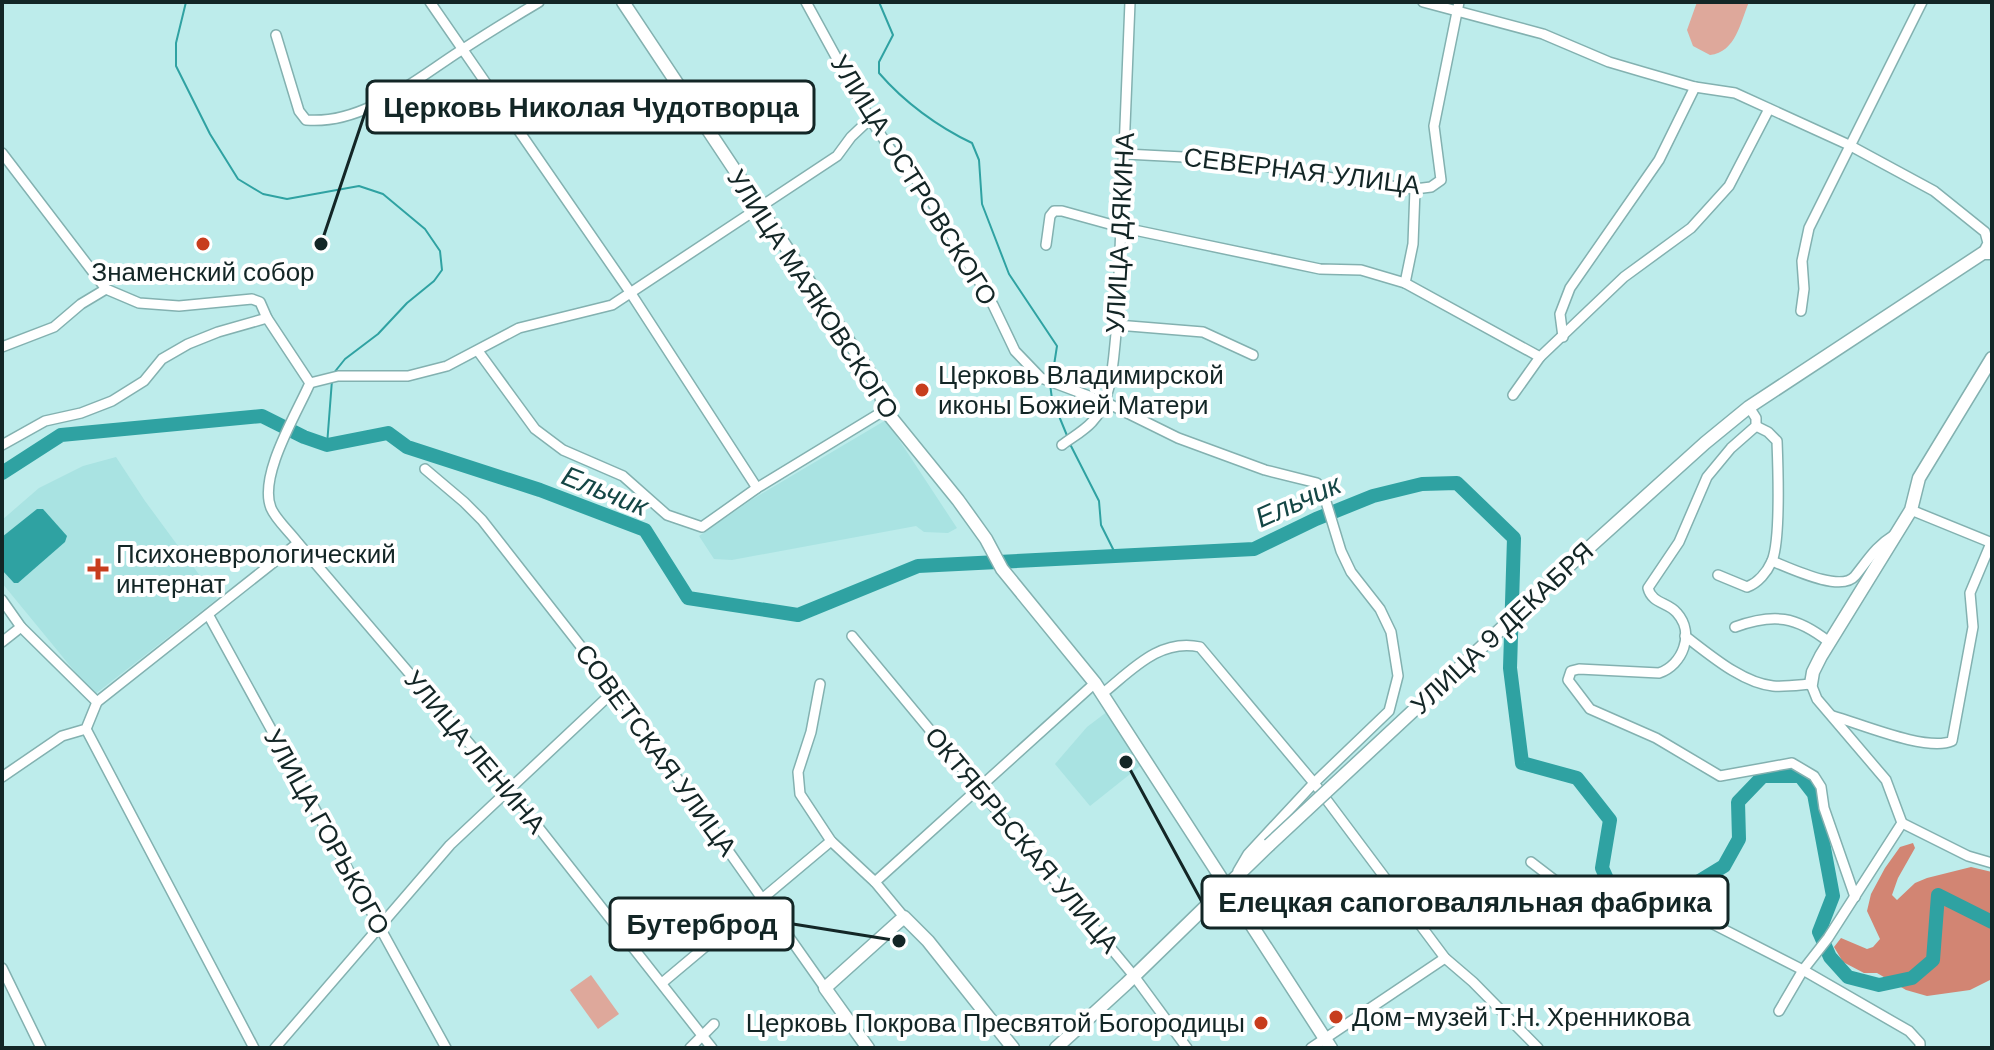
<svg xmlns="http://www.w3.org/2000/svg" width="1994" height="1050" font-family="'DM Sans',sans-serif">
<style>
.built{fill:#a9e3e2}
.green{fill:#dea89b}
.forest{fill:#d28573}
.water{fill:#2fa2a2}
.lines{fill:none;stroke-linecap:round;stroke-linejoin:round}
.stream{stroke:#2fa2a2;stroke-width:2}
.river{stroke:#2fa2a2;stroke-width:14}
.street-casing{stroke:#83b1b0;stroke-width:12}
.secondary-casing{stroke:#83b1b0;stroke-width:15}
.street{stroke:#fff;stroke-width:9}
.secondary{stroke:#fff;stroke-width:12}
.secondary-bridge-casing{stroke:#83b1b0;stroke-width:15;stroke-linecap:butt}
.secondary-bridge{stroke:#fff;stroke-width:12}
.poi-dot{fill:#c73d1d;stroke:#fff;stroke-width:3}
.labels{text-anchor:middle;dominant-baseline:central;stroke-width:8;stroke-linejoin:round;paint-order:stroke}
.street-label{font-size:26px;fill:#132626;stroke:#fff}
.poi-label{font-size:26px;fill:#132626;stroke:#fff;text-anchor:start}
.water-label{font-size:28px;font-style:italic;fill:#144645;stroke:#fff}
.leader{fill:none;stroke:#132626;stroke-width:3}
.callout-dot{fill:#132626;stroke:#fff;stroke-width:3}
.callout{fill:#fff;stroke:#132626;stroke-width:3}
.callout-label{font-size:28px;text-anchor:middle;font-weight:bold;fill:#132626}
</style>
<rect width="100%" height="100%" fill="#bdeceb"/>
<g class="built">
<polygon points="886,420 957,528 948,533 924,532 916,526 732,560 714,559 699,536 751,500"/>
<polygon points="116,457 145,501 217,599 94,695 2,583 2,520 39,488 83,466"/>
<polygon points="1108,711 1144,763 1090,806 1055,764 1087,727"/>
</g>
<g class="green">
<path d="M 1697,2 L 1749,2 C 1740,23 1736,52 1710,55 L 1693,46 L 1687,30 Z"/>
<polygon points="591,975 619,1014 598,1029 570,990"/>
</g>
<polygon class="forest" points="1913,843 1915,848 1898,878 1892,895 1897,900 1915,883 1927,878 1971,867 1992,872 1992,979 1970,990 1927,996 1906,990 1877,973 1864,973 1843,962 1834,947 1841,938 1867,949 1873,947 1880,939 1867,911 1871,894 1885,868 1900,847"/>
<polygon class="water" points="37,509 43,509 67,536 65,542 18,583 14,583 2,570 2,537"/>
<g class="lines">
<g class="stream">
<polyline points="186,2 176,43 176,66 210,134 238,179 263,194 287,199 359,186 383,194 425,229 440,251 442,270 434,281 407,303 378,334 345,359 333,374"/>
<path d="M 879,2 L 893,35 L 879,62 L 879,73 C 904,102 938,127 972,143 L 979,160 L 982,204 L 1009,274 L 1057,346 L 1052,378"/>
<polyline points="1050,384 1052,399 1068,438"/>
<polyline points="1070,444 1099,501 1101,525 1117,557"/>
<polyline points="327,445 332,380"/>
</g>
<polyline class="river" points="2,473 61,435 262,416 304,437 327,445 388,433 407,447 540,490 645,530 688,598 798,615 918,566 1254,549 1316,519 1373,496 1422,484 1457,483 1514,538 1510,668 1522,763 1577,778 1610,820 1602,868 1616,899 1652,901 1688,888 1724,866 1739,839 1738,802 1763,776 1800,776 1814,794 1833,896 1819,932 1830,957 1848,977 1879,985 1912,978 1933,960 1938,895 1992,922"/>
<g class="street-casing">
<g id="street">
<polyline points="430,2 630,292 757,488"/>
<polyline points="806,2 870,119 891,150 924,189 993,305 1015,351 1041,378 1105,402 1178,438 1265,470 1317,483 1323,492 1341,551 1351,572 1380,609 1391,632 1398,676 1389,711 1314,783 1248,854 1238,871"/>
<polyline points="1423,2 1543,34 1609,62 1643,72 1695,87 1735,93 1849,145 1934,191 1985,232 1988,243 1983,253"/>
<path d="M 276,35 L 299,111 L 306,120 C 363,125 415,80 460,51 C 486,34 512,18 539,2"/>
<path d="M 2,153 L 106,289 L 139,303 L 179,306 L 252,299 L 260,302 L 267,318 L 310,383 C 297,413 258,476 271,508 C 276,520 290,532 298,543 L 509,790 L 712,1048"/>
<polyline points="1125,154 1223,159 1350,181 1415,189 1431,187 1441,180 1434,126 1459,2"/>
<polyline points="1046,245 1050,216 1054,211 1062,211 1120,227 1320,269 1361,270 1405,283 1540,357 1624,277 1691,228 1729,186 1769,109"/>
<polyline points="1405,283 1413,244 1415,189"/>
<polyline points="1801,311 1804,289 1802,261 1809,228 1922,2"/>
<polyline points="1117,325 1203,332 1253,355"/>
<polyline points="1563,337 1560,314 1570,288 1659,160 1695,87"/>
<polyline points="2,347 54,327 81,304 106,289"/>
<polyline points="478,351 535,429 563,450 623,476 667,515 702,527 757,488 885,410"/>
<polyline points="310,383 338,376 408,376 447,366 519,328 612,305 837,156 851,137 870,119"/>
<polyline points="1513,395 1540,357"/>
<path d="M 1749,407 L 1756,418 L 1756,426 L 1731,448 L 1707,477 L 1679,542 L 1648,588 C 1652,604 1668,602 1677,613 C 1695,633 1683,665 1659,673 L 1579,669 L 1571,671 L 1568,680 L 1590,709 L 1656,738 L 1720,776 L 1792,763 L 1814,776 L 1821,787 L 1824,808 L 1855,897"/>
<polyline points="2,445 45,421 81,413 112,401 144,381 162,359 188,344 218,332 267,318"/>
<path d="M 1062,445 C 1071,438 1084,431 1092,422 C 1114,399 1113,355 1117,325 L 1130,2"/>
<polyline points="425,469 464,502 482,520 615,690 825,988"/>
<polyline points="1911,510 1992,543"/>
<path d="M 1772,561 C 1790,568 1841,593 1855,576 C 1868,560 1876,546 1894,535"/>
<path d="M 1718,575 L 1747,587 C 1758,583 1767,572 1772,561 C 1781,539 1778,467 1777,441 L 1768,432 L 1756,426"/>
<polyline points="2,600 21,627 97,702"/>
<polyline points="209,616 446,1048"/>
<path d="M 1735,627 C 1774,613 1796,616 1829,642"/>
<polyline points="852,636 1134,976 1187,1048"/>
<path d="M 1685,636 C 1709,654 1742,683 1773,686 C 1785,687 1799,685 1811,684 L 1817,699 L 1886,780 L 1902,823 L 1828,938 L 1803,970 L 1779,1011"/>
<polyline points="2,642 21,627"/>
<polyline points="820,684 811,732 798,772 800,794 831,841 875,882 904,917"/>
<path d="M 1102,694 C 1131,671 1159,638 1200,647 L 1314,783 L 1445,958 L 1473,982 L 1538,1048"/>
<path d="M 1833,716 C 1861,724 1927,752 1952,741 L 1973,627 L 1970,593 L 1991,543"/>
<polyline points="86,729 254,1048"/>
<polyline points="2,777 62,736 86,729 97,702 298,543"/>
<polyline points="1902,823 1968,856 1992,863"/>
<polyline points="1531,862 1574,895 1589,902 1631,910 1683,904 1711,923 1803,970 1909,1031 1920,1043 1920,1048"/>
<polyline points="875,882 1095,683"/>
<polyline points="2,968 41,1048"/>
<polyline points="662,983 831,841"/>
<polyline points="275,1048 450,845 615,690"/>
<polyline points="690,1048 714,1024"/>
<polyline points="1311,1048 1445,958"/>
</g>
</g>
<g class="secondary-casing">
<g id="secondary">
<polyline points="623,2 869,372 879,389 885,410 958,500 986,539 1002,569 1095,683 1331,1048"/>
<polyline points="1573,562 1705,443 1749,407 1983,253 1992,253"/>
<polyline points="1811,684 1813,672 1821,656 1911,510 1919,478 1992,358"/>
<polyline points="868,1048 825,988 904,917 928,941 1013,1048"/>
<polyline points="1056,1048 1126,984 1269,845"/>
</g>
</g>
<use href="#street" class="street"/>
<use href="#secondary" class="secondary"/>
<g class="secondary-bridge-casing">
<polyline id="secondary-bridge" points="1269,845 1573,562"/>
</g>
<use href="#secondary-bridge" class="secondary-bridge"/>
</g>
<g class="poi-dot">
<circle cx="203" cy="244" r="8"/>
<circle cx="922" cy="390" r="8"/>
<path d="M94 557h8v8h8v8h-8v8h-8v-8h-8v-8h8z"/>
<circle cx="1336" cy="1017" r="8"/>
<circle cx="1261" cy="1023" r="8"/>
</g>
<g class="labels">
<g class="street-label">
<text transform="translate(1302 171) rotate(7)">СЕВЕРНАЯ УЛИЦА</text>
<text transform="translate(914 180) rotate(58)">УЛИЦА ОСТРОВСКОГО</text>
<text transform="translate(1120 233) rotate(-87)">УЛИЦА ДЯКИНА</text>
<text transform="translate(813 294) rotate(57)">УЛИЦА МАЯКОВСКОГО</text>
<text transform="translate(1502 628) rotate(-43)">УЛИЦА 9 ДЕКАБРЯ</text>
<text transform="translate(656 750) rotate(54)">СОВЕТСКАЯ УЛИЦА</text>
<text transform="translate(475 752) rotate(50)">УЛИЦА ЛЕНИНА</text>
<text transform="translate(327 832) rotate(61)">УЛИЦА ГОРЬКОГО</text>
<text transform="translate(1022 840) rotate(50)">ОКТЯБРЬСКАЯ УЛИЦА</text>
</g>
<g class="poi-label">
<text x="203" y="272" text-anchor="middle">Знаменский собор</text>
<text x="938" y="375">Церковь Владимирской<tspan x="938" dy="30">иконы Божией Матери</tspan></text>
<text x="116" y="554">Психоневрологический<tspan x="116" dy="30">интернат</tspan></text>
<text x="1352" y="1017">Дом-музей Т.Н. Хренникова</text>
<text x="1245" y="1023" text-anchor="end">Церковь Покрова Пресвятой Богородицы</text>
</g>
<g class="water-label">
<text transform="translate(605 491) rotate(22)">Ельчик</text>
<text transform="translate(1298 501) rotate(-24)">Ельчик</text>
</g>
</g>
<path class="leader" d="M321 244L367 107M1126 762L1202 902M899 941L793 924"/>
<g class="callout-dot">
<circle cx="321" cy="244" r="8"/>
<circle cx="1126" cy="762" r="8"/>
<circle cx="899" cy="941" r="8"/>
</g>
<g class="callout">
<rect x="367" y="81" width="447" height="52" rx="8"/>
<rect x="1202" y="876" width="526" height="52" rx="8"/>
<rect x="610" y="898" width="183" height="52" rx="8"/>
</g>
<g class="callout-label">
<text x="591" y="117">Церковь Николая Чудотворца</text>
<text x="1465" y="912">Елецкая сапоговаляльная фабрика</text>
<text x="702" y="934">Бутерброд</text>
</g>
<rect width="1994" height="1050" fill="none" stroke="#132626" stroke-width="8"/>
</svg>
